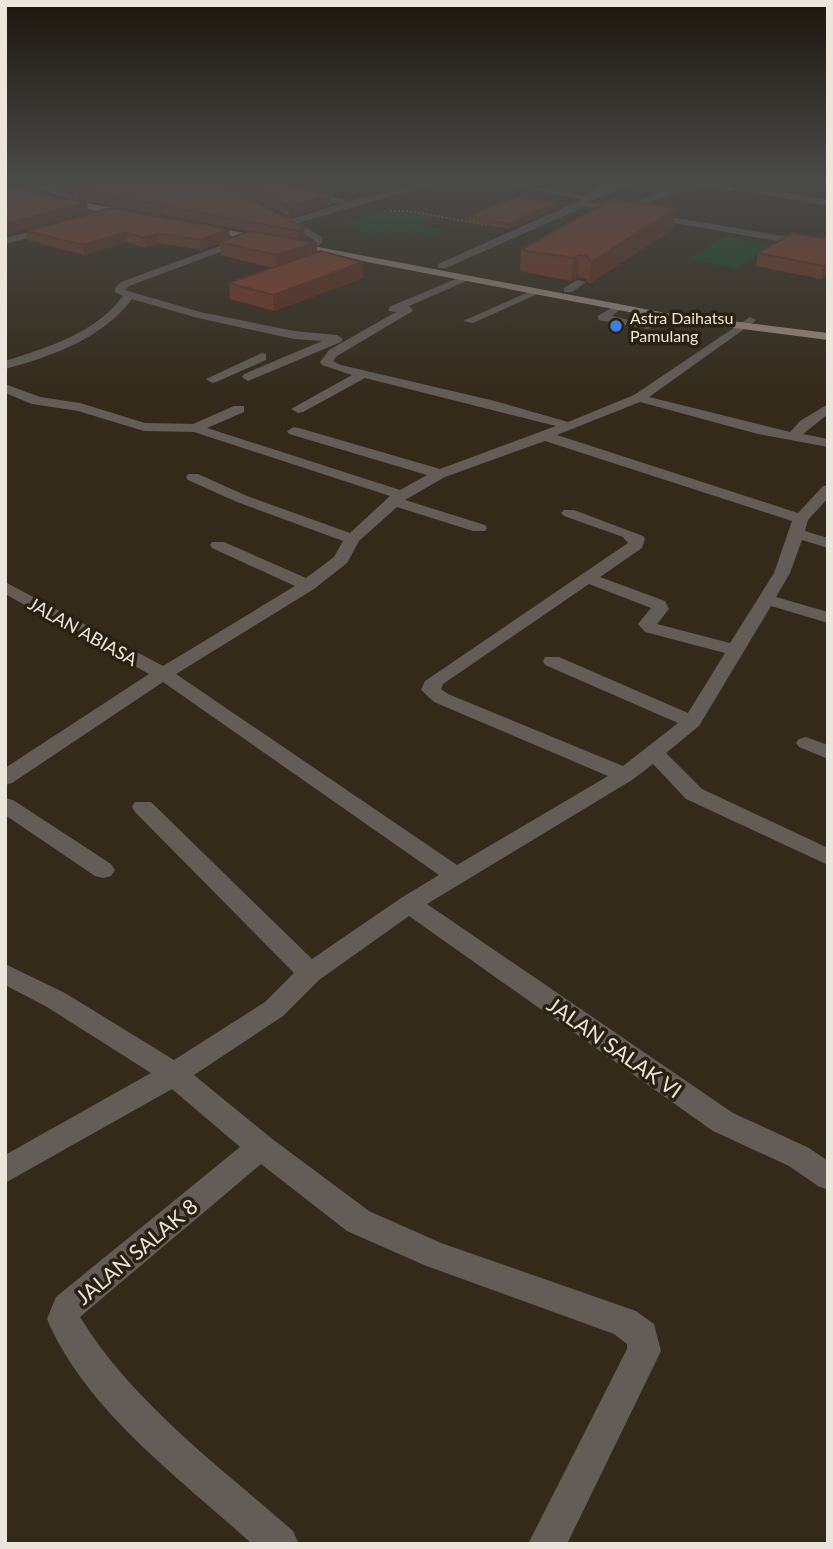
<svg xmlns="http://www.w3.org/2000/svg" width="833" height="1549" font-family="Lato,sans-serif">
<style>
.green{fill:#144726}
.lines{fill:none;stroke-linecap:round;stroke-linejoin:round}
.path{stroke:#7e7769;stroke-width:2;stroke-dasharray:2 2;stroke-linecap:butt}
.minor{fill:#645d57;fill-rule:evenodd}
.major{fill:#9c8d81;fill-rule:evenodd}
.wall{fill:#773522}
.shaded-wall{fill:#612b1c}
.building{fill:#8a3e28;stroke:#612b1c;stroke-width:2}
.shop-dot{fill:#3f7fe0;stroke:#292111;stroke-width:2.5}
.labels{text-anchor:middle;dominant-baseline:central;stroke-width:7;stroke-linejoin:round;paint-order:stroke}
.far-poi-label{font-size:16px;fill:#ebe5db;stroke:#292111;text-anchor:start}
.street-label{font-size:18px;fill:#ebe5db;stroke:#292111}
.near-street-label{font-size:21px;fill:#ebe5db;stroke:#292111}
</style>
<rect width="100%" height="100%" fill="#332a1a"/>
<g class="green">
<polygon points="382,210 436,216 418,224 444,229 429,236 399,229 379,235 345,224"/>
<polygon points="726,236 773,245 736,269 690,258"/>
</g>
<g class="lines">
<polyline class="path" points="390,211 408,211 488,225"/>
<g class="minor">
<polygon points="61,180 73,180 50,188 72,195 72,199 37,188"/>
<polygon points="249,180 262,180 350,201 422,183 426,186 298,223 322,237 322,243 317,246 312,243 314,240 278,218 283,215 292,219 340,204"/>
<path d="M 492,180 L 507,180 L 585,196 C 594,185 610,180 624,180 L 619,184 L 640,180 L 589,202 L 620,208 L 670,188 L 673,193 L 631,210 L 828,244 L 828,250 L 584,207 L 446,268 L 438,268 L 438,264 L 581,200 Z"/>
<polygon points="682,180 699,180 735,188 731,191"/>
<polygon points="762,189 828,200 828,206 759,194"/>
<polygon points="55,225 60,228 58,230 5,244 5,238"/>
<path d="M 247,236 L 252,239 L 250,241 L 129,286 L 125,290 L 200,312 L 294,331 L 337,335 L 343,339 L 341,342 L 248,381 L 242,377 L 244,374 L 322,341 L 294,339 L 198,318 L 132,299 C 102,339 52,356 5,369 L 5,361 C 49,347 94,334 123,296 L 115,292 L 115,288 L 121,282 Z"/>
<path d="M 465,275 L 470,278 L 469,280 L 409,306 L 413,310 L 411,312 L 337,356 L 333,361 L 341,365 L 495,401 L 568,422 L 634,395 L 750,317 L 756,320 L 754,322 L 649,397 L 790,432 L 800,421 L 828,404 L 828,414 L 803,434 L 828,439 L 828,447 L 758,434 L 640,402 L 557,435 L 798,513 L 823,486 L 828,485 L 828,498 L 808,520 L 805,531 L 828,538 L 828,548 L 802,540 L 790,573 L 776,597 L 828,612 L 828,623 L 771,606 L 699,726 L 666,753 L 702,789 L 828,848 L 828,865 L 686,799 L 653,764 L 632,780 L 427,904 L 733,1113 L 809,1148 L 828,1161 L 828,1190 L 818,1186 L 789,1166 L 713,1131 L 409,916 L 319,980 L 283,1016 L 194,1075 L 271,1138 L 369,1211 L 441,1243 L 636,1311 L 654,1324 L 661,1351 L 567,1544 L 528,1544 L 627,1349 L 627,1344 L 614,1334 L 424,1265 L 347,1231 L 261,1164 L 80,1317 C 133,1403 218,1465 293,1531 L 299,1544 L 252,1544 C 180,1478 86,1411 47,1319 L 56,1297 L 240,1147 L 172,1089 L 5,1183 L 5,1155 L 151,1073 L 47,1007 L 5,985 L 5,964 L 65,993 L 174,1060 L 265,1002 L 294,973 L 135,812 L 132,807 L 135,802 L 151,802 L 312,959 L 401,898 L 439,875 L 163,682 L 12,783 L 5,785 L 5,768 L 149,674 L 5,594 L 5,582 L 163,666 L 295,586 L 212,548 L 210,545 L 212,542 L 224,542 L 306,578 L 334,557 L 343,541 L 237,502 L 188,480 L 186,477 L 188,474 L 198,474 L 247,496 L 350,533 L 390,496 L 194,432 L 144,431 L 78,411 L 32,404 L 5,393 L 5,384 L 40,397 L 80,403 L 145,423 L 193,424 L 234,406 L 244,406 L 244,412 L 207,428 L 400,490 L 427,475 L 289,434 L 287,431 L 294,427 L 299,428 L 440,469 L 556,426 L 365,378 L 303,412 L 298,413 L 291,409 L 352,375 L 322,365 L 320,362 L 329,350 L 396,312 L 389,311 L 389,307 ZM 545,441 L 792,521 L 774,573 L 730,643 L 657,624 L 669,609 L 665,601 L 600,577 L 642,548 L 645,539 L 643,536 L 574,510 L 564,510 L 561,513 L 564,516 L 623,537 L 628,543 L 425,681 L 421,690 L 434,702 L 608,776 L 457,865 L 176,674 L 314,589 L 347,563 L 359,541 L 397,507 L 473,531 L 485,531 L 487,528 L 485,525 L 405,500 L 445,477 ZM 589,584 L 651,608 L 638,624 L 645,632 L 725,653 L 688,713 L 559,657 L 545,657 L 543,661 L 545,665 L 678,723 L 623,766 L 448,694 L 441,689 L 443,684 Z"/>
<polygon points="577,280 586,282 572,292 564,292 564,288"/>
<polygon points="533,290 542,292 473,323 463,321"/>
<polygon points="617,304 623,307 612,316 654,326 648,329 598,320 598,316"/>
<polygon points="262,353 266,354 266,360 216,382 212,383 206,379"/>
<polygon points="806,737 828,745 828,759 799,747 796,743 799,739"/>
<polygon points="5,798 13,800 111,864 115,870 111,876 103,878 95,876 5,815"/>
</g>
<g class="major">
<polygon points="5,188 130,211 135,214 130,217 5,194"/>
<polygon points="202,225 666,313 828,333 828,340 666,319 199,230 197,228"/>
</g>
</g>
<g class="wall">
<polygon points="5,180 32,180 18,183 15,187 87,203 88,212 5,235"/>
<polygon points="57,180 285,180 279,181 331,204 290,217 239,190 236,191 304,228 305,239 301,240 317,252 363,278 274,311 230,299 229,283 273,268 221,255 220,243 201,250 159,243 146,248 127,242 84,255 28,240 26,231 111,208 230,238 248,231 75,199 73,192 58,188"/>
<polygon points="556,203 556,208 509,229 468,221 468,216"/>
<polygon points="674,228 589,284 587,279 578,277 571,281 520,271 521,250"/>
<polygon points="828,239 828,274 821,279 756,266 758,253"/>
</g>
<g class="shaded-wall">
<polygon points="14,180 32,180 18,183 15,187"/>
<polygon points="238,180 239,190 229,193 228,183"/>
<polygon points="330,195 331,204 290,217 290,207"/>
<polygon points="87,203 88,212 5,235 5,224"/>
<polygon points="556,203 556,208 509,229 509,224"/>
<polygon points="677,208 674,228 589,284 591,262"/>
<polygon points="304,228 305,239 299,241 298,231"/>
<polygon points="229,229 230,239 220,242 220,243 201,250 200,240"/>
<polygon points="126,232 127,242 84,255 83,245"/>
<polygon points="158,233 159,243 146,248 144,238"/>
<polygon points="317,243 317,256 277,269 276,255"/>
<polygon points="579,255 578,277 571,281 573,258"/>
<polygon points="363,262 363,278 274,311 273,295"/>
<polygon points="828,263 828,274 821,279 824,266"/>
</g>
<g class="building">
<polygon points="60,180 272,180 330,195 290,207 238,180 228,183 229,187 304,228 298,231 73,189 71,183"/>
<polygon points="5,186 87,203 5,224"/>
<polygon points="520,196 556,203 509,224 468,216"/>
<polygon points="612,199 677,208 591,262 588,257 579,255 573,258 521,250"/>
<polygon points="111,208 229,229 200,240 158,233 144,238 126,232 83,245 26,231"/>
<polygon points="250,231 317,243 276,255 220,242"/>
<polygon points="793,233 828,239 828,263 824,266 758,253"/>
<polygon points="320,251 363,262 273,295 229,283"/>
</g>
<linearGradient id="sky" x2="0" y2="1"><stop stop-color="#1c170e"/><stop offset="0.45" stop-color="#4a4a49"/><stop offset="1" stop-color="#4a4a49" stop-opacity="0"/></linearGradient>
<rect width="833" height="397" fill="url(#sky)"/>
<circle class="shop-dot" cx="616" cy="326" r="7"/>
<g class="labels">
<g class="far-poi-label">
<text x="630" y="317">Astra Daihatsu<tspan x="630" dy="18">Pamulang</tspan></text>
</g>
<g class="street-label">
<text transform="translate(83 631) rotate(29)">JALAN ABIASA</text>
</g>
<g class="near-street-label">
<text transform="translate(615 1047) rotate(35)">JALAN SALAK VI</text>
<text transform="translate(136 1251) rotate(-40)">JALAN SALAK 8</text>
</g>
</g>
<rect width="833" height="1549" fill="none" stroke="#ebe5db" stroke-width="14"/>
</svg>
